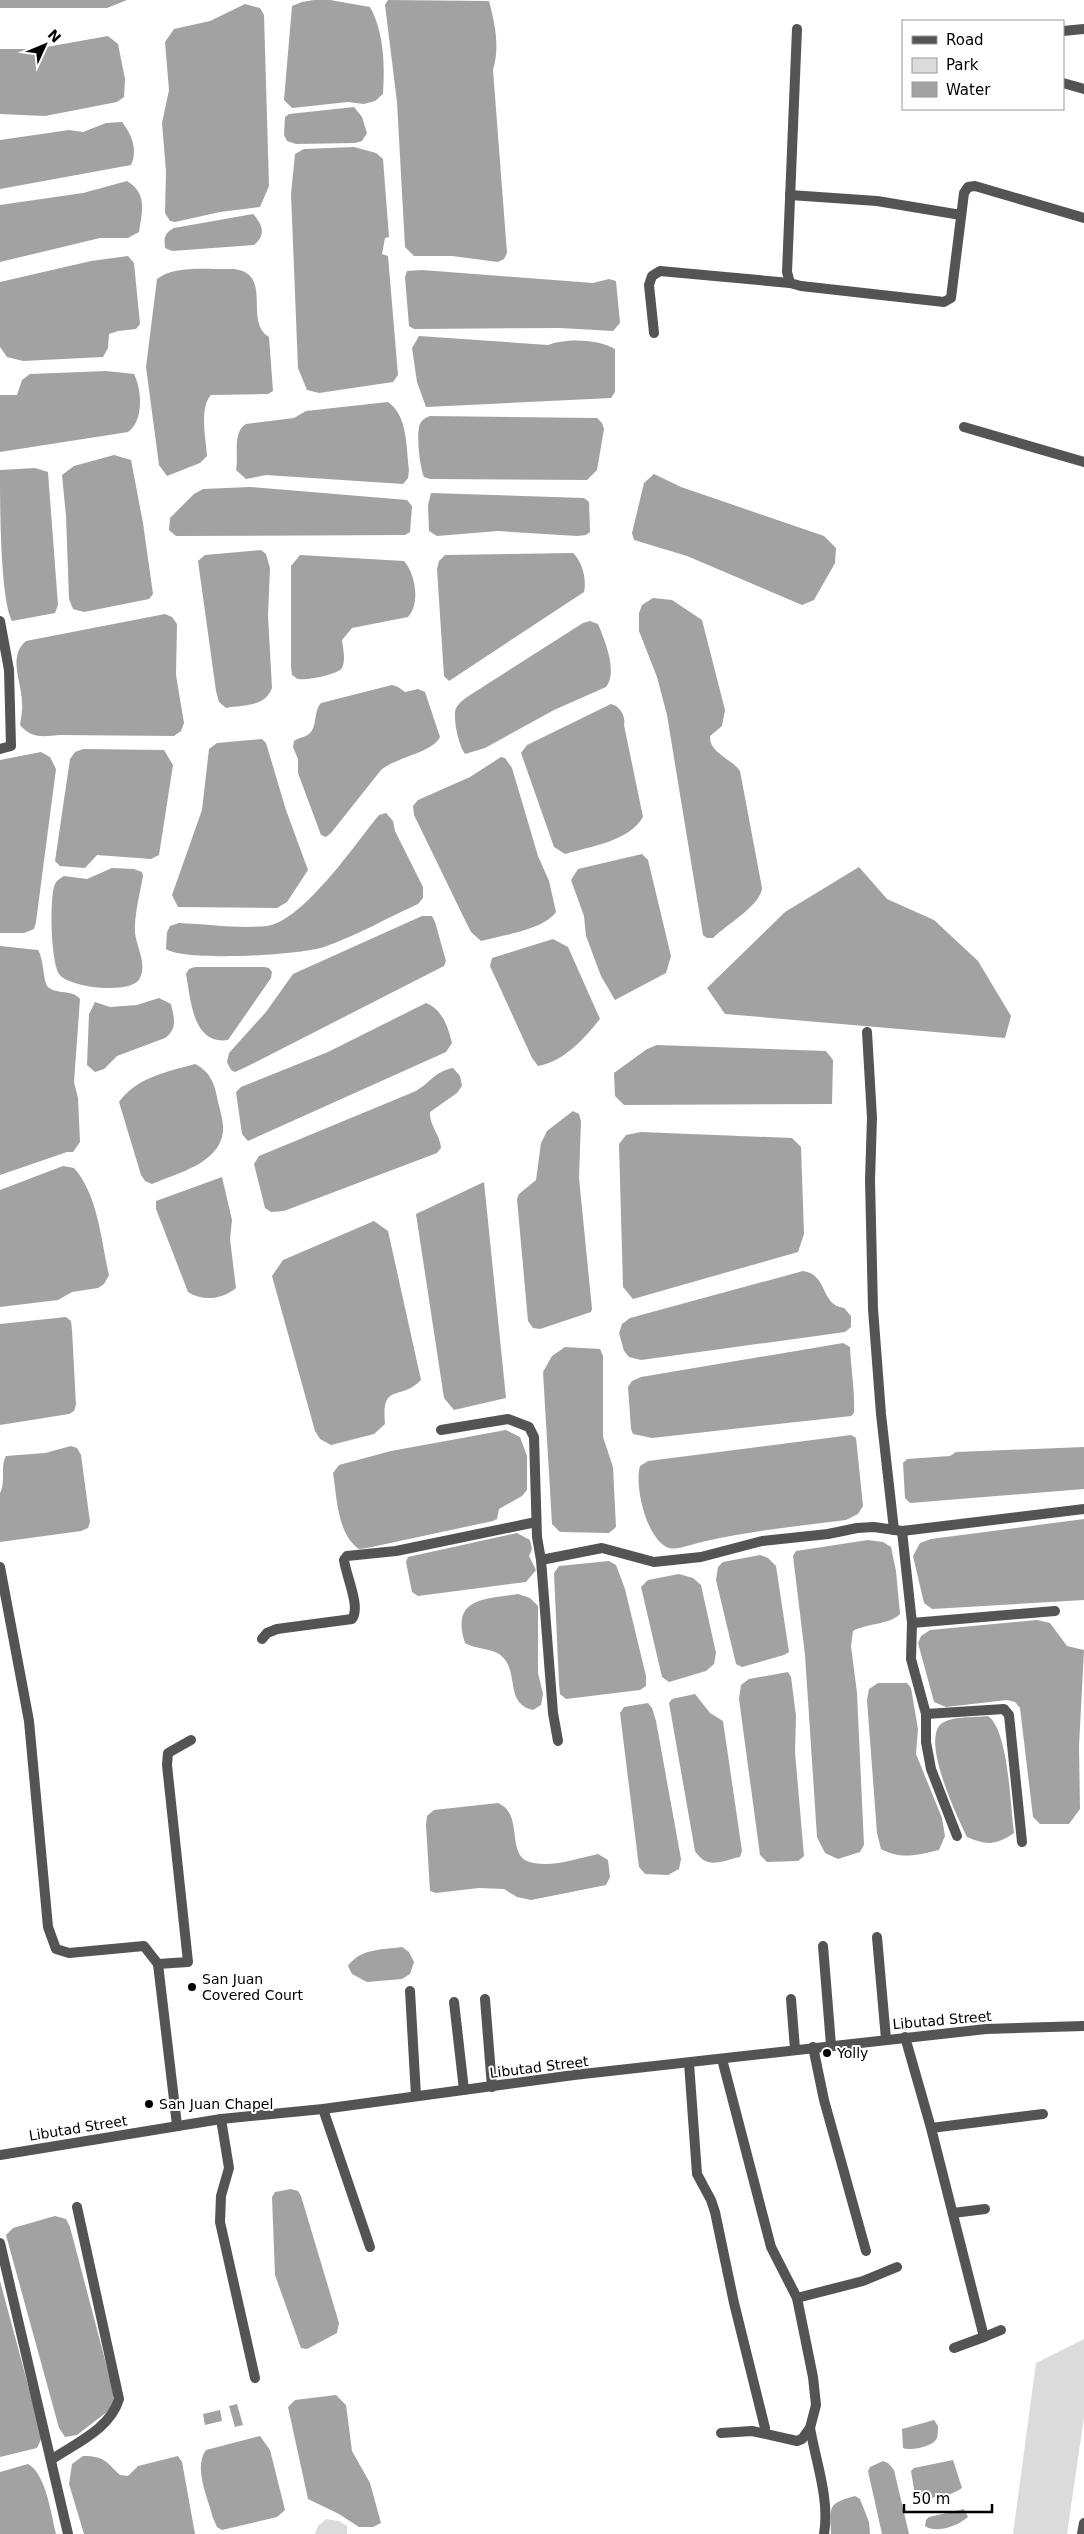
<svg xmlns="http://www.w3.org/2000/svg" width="1084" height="2534" font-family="'DejaVu Sans',sans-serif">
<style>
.green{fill:#dbdbdb}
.water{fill:#a2a2a2}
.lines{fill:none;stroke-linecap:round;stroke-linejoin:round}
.minor{stroke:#545454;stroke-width:10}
.tertiary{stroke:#545454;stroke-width:10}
.poi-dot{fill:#000;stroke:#fff;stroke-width:2}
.labels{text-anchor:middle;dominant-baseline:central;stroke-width:4;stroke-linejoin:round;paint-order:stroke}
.poi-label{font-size:14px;fill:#000;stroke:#fff;text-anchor:start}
.street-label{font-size:14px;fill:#000;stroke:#fff}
</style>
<rect width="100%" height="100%" fill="#fff"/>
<g class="green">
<polygon points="1084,2339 1084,2417 1067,2534 1013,2534 1036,2363"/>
<polygon points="326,2519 339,2521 347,2526 347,2534 315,2534 318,2526"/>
</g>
<g class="water">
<polygon points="0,0 127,0 107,8 0,8"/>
<path d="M 314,0 L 330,0 L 370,7 C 384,32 385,66 383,94 L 375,101 L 364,104 L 348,102 L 292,108 L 284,100 L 292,6 L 302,2 Z"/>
<path d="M 388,0 L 489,1 C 495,24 500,47 493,70 L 507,253 L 504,259 L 498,262 L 452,256 L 414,256 L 405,247 L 397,102 L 385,5 Z"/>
<polygon points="245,4 260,8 264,15 269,186 260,207 220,212 175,222 170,221 165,213 166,171 162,123 169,90 165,42 174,29 210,21"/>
<polygon points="108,36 118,44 125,79 124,97 117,102 45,116 0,114 0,49 35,49"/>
<polygon points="354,107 362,117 367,133 362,141 355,143 296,144 287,141 284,135 285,117 289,114"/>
<path d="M 122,122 C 132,135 138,150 131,165 L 0,189 L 0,140 L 69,130 L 83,132 L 106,123 Z"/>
<polygon points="354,147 376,153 383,159 389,237 385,238 382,254 388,256 398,375 393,382 319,393 307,390 298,368 291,194 295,154 304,149"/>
<path d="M 127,181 C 148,194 142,211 139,232 L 128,238 L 100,238 L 0,262 L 0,205 L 83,193 Z"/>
<path d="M 253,214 C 263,225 266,235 254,245 L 172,251 L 165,248 C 164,238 164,233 174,228 Z"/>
<polygon points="128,256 134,263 140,324 136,329 118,331 109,334 108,348 103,357 23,361 7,357 0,347 0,282 91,261"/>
<path d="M 234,269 C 274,274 243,321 269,337 L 273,391 L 268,394 L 211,395 C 199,408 206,439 207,456 L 200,463 L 167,476 L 159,465 L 146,367 L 157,279 C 175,264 212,270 234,269 Z"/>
<polygon points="422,270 593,283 609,279 616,281 620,323 613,331 560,328 414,329 409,326 405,277 407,271"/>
<path d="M 419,336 L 548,345 C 566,338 598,339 615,349 L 615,392 L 611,398 L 426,407 L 417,382 L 412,348 Z"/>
<path d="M 106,371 L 134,374 C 142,390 144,421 128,432 L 0,452 L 0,395 L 17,395 L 22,380 L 30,374 Z"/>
<path d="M 388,402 C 408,416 406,447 409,470 L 408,478 L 403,484 L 266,475 L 246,479 L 236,470 C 239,455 232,432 246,424 L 294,418 L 306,411 Z"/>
<path d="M 430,416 L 597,418 L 602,423 L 604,429 L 597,470 L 587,480 L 430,479 L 424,477 C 420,468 415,430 421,422 C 423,419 427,417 430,416 Z"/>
<polygon points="114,455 131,460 143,523 153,594 149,599 84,612 73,609 69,599 66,516 62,475 74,466"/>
<path d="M 35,468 L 48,472 L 58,605 L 55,613 L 12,621 C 0,600 0,502 0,470 Z"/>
<polygon points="654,474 681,487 824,536 836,548 835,563 814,600 802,605 687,556 634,540 632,533 644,483"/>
<polygon points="250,487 407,500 412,506 410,532 405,535 176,536 169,530 170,518 194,494 203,489"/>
<polygon points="431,493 584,498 589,502 590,532 586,535 577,536 498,531 437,536 429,531 428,505"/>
<path d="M 261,550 L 266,554 L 270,568 L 268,616 L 272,688 C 265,707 244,705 226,708 L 219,702 L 216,691 L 198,561 L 205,555 Z"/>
<path d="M 573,553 C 582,561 587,580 584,592 L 449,681 L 444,676 L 437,569 L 439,561 L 445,555 Z"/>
<path d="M 300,555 L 404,561 C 415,573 421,604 408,617 L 352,628 L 342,640 C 343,649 346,660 342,668 C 339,674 306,681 298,679 C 297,679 293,675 292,675 L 291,667 L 291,566 Z"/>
<path d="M 653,598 L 672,600 L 702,620 L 725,710 L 722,726 L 710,736 C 709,753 732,759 740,771 L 762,888 C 761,905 726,925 713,938 L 707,938 L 703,935 L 667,715 L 657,677 L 639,631 L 639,613 L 642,605 Z"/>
<path d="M 165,614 L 172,617 L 177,624 L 176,675 L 184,723 L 181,731 L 174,736 L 59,735 C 42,737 31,738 20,725 C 21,717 23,709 22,701 C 21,680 8,656 26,641 Z"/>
<path d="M 590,621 L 598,624 C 605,641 618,672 606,687 L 554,710 L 485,748 L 465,754 C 459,746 454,724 455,712 C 456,705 462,701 467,697 L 583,623 Z"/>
<path d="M 392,685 L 398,687 L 405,692 L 418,689 L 425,692 L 440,737 C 432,753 396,757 381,770 L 331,833 L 326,837 L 321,835 L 298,773 L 298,759 L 293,747 L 294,741 C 298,738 305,737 309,734 C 318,726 313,712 321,703 Z"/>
<path d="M 611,704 C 620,706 626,716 624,725 L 643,817 C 628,842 591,846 565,854 L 554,847 L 521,753 L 527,745 Z"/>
<polygon points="262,739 266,743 286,810 308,870 287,902 277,908 178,907 172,895 202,810 209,749 217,743"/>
<polygon points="83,749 164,750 173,765 159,855 151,859 97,855 85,868 60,866 55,861 70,759 75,752"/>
<polygon points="41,752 50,757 56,769 36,922 34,929 24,933 0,933 0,760"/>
<path d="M 501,757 L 505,758 L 512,768 L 538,856 L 549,881 L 556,912 C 543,930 503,935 481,941 L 471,932 L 464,918 L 414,815 L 413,806 L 418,800 L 470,777 Z"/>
<path d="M 386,813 L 393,821 L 395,831 L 423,887 L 423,898 L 418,904 C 387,918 356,936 324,947 C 301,955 184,962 166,949 L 167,932 L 170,926 L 179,923 C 208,924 239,929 267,926 C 303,921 356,843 379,815 Z"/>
<polygon points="642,854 648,860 671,956 666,973 615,1000 601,976 586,936 584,916 571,880 578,869"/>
<polygon points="859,867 887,899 934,920 978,961 1011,1016 1005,1038 725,1014 707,988 785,912"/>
<path d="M 112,868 L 134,869 L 142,872 L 143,876 C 140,893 134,916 135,933 C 137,948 147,964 140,978 C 133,995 68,988 59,974 C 51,962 49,898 55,884 C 57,880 61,878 64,876 L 87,879 Z"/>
<polygon points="422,916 432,916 435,922 446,961 444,966 248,1066 235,1072 231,1070 227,1062 229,1053 266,1012 293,974"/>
<path d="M 553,939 L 568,947 L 600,1019 C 585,1038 563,1062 538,1066 L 532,1058 L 490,966 L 492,958 Z"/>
<path d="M 0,946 L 38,950 C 44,959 43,982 48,987 C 57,995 72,989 80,999 L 74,1082 L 78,1098 L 80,1142 L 73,1152 L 67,1152 L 0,1175 Z"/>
<path d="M 195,967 L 264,967 L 269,968 L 272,972 L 271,978 L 228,1040 C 192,1045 191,999 186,974 L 189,969 Z"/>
<path d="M 159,998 L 171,1004 C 174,1018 178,1029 165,1038 L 117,1056 L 104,1069 L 95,1072 L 87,1065 L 89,1014 L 95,1002 L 110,1007 L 137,1005 Z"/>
<path d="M 426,1003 C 443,1010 448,1027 452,1043 L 446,1052 L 248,1141 L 242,1134 L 236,1092 L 241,1087 L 328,1052 Z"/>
<polygon points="657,1045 826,1051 833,1060 832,1104 624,1105 615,1096 614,1073 647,1049"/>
<path d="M 195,1064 C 211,1072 215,1085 218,1102 C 220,1110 224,1123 223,1132 C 219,1164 177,1173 152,1184 L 145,1181 L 141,1175 L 119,1102 C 137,1077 167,1072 195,1064 Z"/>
<path d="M 453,1068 L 460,1076 L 462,1086 L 457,1093 L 430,1112 C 429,1125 440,1134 441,1148 L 437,1153 L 284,1211 L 271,1212 L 265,1208 L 254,1164 L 259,1156 L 416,1091 C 431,1082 434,1072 453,1068 Z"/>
<polygon points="573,1111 579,1114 581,1121 579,1178 592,1309 591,1312 540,1329 533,1328 528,1321 517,1199 519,1194 536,1180 541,1143 547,1131"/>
<polygon points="641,1132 792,1138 801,1147 804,1234 798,1252 633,1299 623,1287 619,1144 626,1135"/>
<path d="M 63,1166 L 74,1168 C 98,1195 101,1240 109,1275 L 104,1284 L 98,1288 L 72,1292 L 58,1300 L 0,1307 L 0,1190 Z"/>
<path d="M 222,1177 L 232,1220 L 230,1239 L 236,1288 C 223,1299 203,1302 188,1292 L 156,1209 L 156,1201 Z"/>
<polygon points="484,1182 506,1398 454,1410 444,1398 416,1214"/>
<path d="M 374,1221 L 388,1231 L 421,1380 C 400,1402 381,1381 385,1424 L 374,1434 L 331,1445 L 320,1439 L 315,1431 L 272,1276 L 283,1260 Z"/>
<path d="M 803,1271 C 828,1274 820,1305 844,1308 L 851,1316 L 851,1327 L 845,1332 L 641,1360 L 629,1357 L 624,1351 L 619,1333 L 622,1324 L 630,1318 Z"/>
<polygon points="66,1317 71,1321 72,1330 76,1405 74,1411 69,1414 0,1425 0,1324"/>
<path d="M 843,1343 L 850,1347 C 851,1370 855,1391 854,1413 L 851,1416 L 652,1438 L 633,1434 L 631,1429 L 628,1387 L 632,1381 L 641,1377 Z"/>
<polygon points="565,1347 600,1349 603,1356 603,1437 613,1467 616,1527 609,1533 560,1532 552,1524 543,1372 552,1356"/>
<path d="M 506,1430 L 520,1437 L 527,1456 L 527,1490 L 522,1496 L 499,1509 L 497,1519 L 493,1521 L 367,1548 L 359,1549 C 337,1534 337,1497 333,1473 L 339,1465 L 391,1451 Z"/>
<path d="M 851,1435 L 856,1438 L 863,1506 L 858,1514 L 846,1520 C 798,1526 750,1531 702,1542 C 693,1544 678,1550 669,1548 C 647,1541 634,1486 640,1466 L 648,1461 Z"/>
<path d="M 71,1446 L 77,1448 L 81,1455 L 90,1522 L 88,1528 L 81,1531 L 0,1542 L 0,1493 C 6,1482 0,1467 6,1456 L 45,1453 Z"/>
<polygon points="1084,1447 1084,1489 910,1503 905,1498 903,1463 907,1459 950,1456 956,1452"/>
<polygon points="1084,1519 1084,1600 932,1609 924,1603 913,1556 920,1543 931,1539"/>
<polygon points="517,1533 530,1540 532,1549 529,1556 536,1570 526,1582 418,1596 412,1592 406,1562 408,1557"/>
<path d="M 868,1540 L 883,1542 L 891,1547 L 896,1571 L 900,1614 C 889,1625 867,1623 853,1631 L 851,1646 L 857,1693 L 864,1845 L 860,1852 L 838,1859 L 825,1853 L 817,1837 L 805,1655 L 793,1556 L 796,1551 Z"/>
<polygon points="760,1555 768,1558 776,1566 789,1652 784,1655 742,1667 736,1664 716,1580 718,1567 723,1562"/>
<polygon points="609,1561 616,1565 625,1589 646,1676 646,1686 640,1690 566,1699 560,1694 559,1684 554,1573 559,1566"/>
<polygon points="679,1574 693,1578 701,1585 716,1653 714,1664 706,1671 669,1682 662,1677 641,1587 648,1580"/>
<path d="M 518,1594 L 530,1598 L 538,1606 L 538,1673 L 543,1694 L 541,1705 L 533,1710 C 503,1703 521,1669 499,1654 C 489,1648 475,1649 465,1643 C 450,1597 486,1599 518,1594 Z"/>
<polygon points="1037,1620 1050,1623 1067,1646 1084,1650 1079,1746 1080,1809 1069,1824 1040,1824 1033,1817 1020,1708 1015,1702 1007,1700 946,1707 934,1702 918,1643 921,1636 930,1630"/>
<polygon points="788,1672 791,1677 796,1716 795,1752 804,1856 798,1861 767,1862 760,1855 739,1699 741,1685 749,1679"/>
<path d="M 878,1683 L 907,1683 L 911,1688 L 918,1729 L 916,1754 L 942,1818 L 945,1836 L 939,1850 C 918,1855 901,1860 881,1849 L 877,1833 L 867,1700 L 869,1689 Z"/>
<path d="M 695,1694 L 710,1713 L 723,1721 L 742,1851 L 740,1857 C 721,1861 707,1870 695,1851 L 669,1703 L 672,1699 Z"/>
<polygon points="648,1703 652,1708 656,1721 681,1859 679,1869 668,1875 645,1874 639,1867 620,1713 624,1707"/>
<path d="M 988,1716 C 1009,1731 1010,1806 1014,1833 C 995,1846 986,1845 967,1837 C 957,1816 924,1747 939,1726 C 948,1715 975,1718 988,1716 Z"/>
<path d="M 498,1803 C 526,1815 503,1859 534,1863 C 554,1867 579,1858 598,1854 L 608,1860 L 610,1877 L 606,1885 L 531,1900 L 517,1897 L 504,1889 L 479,1888 L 436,1893 L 430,1891 L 426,1825 L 427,1816 L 434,1810 Z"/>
<path d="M 402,1947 L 409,1952 L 414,1962 L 410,1974 L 402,1979 L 367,1982 L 352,1974 L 348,1966 C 361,1948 382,1950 402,1947 Z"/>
<polygon points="291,2189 298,2191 301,2196 339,2323 337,2333 307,2349 301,2348 275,2275 272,2197 275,2192"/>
<polygon points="55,2216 66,2219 70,2227 114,2394 112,2408 77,2435 65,2437 59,2428 6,2235 13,2228"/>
<polygon points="0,2281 42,2437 37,2448 0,2457"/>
<polygon points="336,2395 346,2405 352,2451 370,2483 381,2523 373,2527 359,2527 339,2514 308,2499 288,2407 295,2400"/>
<polygon points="237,2404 243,2425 235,2427 229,2406"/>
<polygon points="220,2410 222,2421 205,2425 203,2414"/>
<path d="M 934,2420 L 938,2426 C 938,2429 938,2435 937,2438 C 933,2447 911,2451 903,2448 L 902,2429 Z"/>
<path d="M 260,2436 L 270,2450 L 285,2510 L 277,2517 L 222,2530 L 217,2527 L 213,2518 C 208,2498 193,2468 206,2450 Z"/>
<path d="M 83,2456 C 105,2456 106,2462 120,2475 L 128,2476 L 138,2466 L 178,2456 L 182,2462 L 195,2534 L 84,2534 L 69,2484 L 72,2464 Z"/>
<path d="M 953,2460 L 962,2488 C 949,2497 935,2498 919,2498 L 915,2495 L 911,2471 L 914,2468 Z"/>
<polygon points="883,2461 888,2463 894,2470 909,2534 882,2534 868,2471 870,2467"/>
<path d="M 28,2464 C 46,2474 51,2514 56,2534 L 0,2534 L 0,2472 Z"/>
<path d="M 855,2496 L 860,2499 L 869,2522 L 870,2534 L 831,2534 C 831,2506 826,2504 855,2496 Z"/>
<path d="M 964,2509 L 968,2517 C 958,2526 936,2534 925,2526 L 926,2520 L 929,2517 Z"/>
</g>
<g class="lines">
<g class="minor">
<polyline points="797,29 787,272 790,283 801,286 944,302 951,298 964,193 968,187 975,186 1084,218"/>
<polyline points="1063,31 1084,29"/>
<polyline points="1063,83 1084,89"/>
<polyline points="790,195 877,201 961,215"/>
<polyline points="654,333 649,285 652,276 660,271 790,283"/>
<polyline points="964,427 1084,462"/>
<polyline points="0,621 9,670 11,746 0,749"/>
<polyline points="867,1032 872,1118 870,1180 873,1309 881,1414 894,1530"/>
<polyline points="441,1430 508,1419 529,1427 534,1437 537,1537 541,1560 602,1548 654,1562 701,1557 762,1541 828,1534 857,1528 874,1527 902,1531 1084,1509"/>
<polyline points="902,1531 912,1623 1055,1611"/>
<polyline points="541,1560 553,1713 558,1741"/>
<polyline points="0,1567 29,1721 48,1927 56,1949 69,1953 144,1946 158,1964 188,1962 167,1765 168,1753 191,1740"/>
<polyline points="912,1623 911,1659 926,1714 926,1742 931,1769 957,1836"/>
<path d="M 262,1639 L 267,1633 L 277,1629 L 352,1619 C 361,1607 346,1576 344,1560 L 347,1556 L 396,1551 L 536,1522"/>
<polyline points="926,1714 1004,1709 1009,1715 1022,1842"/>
<polyline points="877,1937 886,2039"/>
<polyline points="823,1946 831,2045"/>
<polyline points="158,1964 177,2125"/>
<polyline points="410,1991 416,2096"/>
<polyline points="485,1999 492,2087"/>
<polyline points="791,1999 795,2049"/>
<polyline points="454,2002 464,2090"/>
<polyline points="905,2037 931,2128 984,2337 954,2348"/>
<polyline points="813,2047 824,2100 866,2251"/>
<polyline points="689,2063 697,2174 711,2200 715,2212 734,2303 765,2428 764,2433"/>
<polyline points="323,2109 370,2247"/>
<polyline points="221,2119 229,2168 221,2196 220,2222 255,2378"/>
<polyline points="931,2128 1043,2114"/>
<polyline points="0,2155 221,2119 323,2109 574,2075 986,2029 1084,2026"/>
<polyline points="953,2213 985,2209"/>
<polyline points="0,2243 68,2534"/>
<polyline points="797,2298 863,2281 897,2267"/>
<polyline points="984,2337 1001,2330"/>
<path d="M 810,2428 C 816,2462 830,2500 824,2534"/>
<polyline points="721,2433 752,2431 797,2441 802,2439 810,2428 816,2405 813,2377 797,2298 771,2247 722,2059"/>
<path d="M 51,2460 C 76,2443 110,2429 119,2399 L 77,2207"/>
</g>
<polyline class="tertiary" points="1082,2534 1084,2523"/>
</g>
<g class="poi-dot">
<circle cx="192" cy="1987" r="5"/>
<circle cx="827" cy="2053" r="5"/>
<circle cx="149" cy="2104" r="5"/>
</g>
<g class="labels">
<g class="poi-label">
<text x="202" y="1979">San Juan<tspan x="202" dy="16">Covered Court</tspan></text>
<text x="837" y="2053">Yolly</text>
<text x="159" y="2104">San Juan Chapel</text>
</g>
<g class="street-label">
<text transform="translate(942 2020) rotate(-5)">Libutad Street</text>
<text transform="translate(539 2067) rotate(-7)">Libutad Street</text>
<text transform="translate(78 2128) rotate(-9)">Libutad Street</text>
</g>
</g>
<rect x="902" y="20" width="162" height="90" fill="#ffffff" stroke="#999999"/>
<rect x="912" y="36" width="25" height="8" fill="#545454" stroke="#999999"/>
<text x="946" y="45" font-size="15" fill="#000000">Road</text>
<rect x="912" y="58" width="25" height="15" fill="#dbdbdb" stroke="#999999"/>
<text x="946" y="70" font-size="15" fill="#000000">Park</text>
<rect x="912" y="82" width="25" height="15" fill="#a2a2a2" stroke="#999999"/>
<text x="946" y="95" font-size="15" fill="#000000">Water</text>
<g transform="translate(45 45) rotate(46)" stroke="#ffffff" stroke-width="4" paint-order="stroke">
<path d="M0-4L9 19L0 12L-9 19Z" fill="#000000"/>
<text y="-8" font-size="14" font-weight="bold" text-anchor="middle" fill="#000000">N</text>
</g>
<path d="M904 2504v8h88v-8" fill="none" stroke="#000000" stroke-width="2.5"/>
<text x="912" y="2504" font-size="15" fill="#000000" stroke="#ffffff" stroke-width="4" paint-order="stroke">50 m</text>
</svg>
